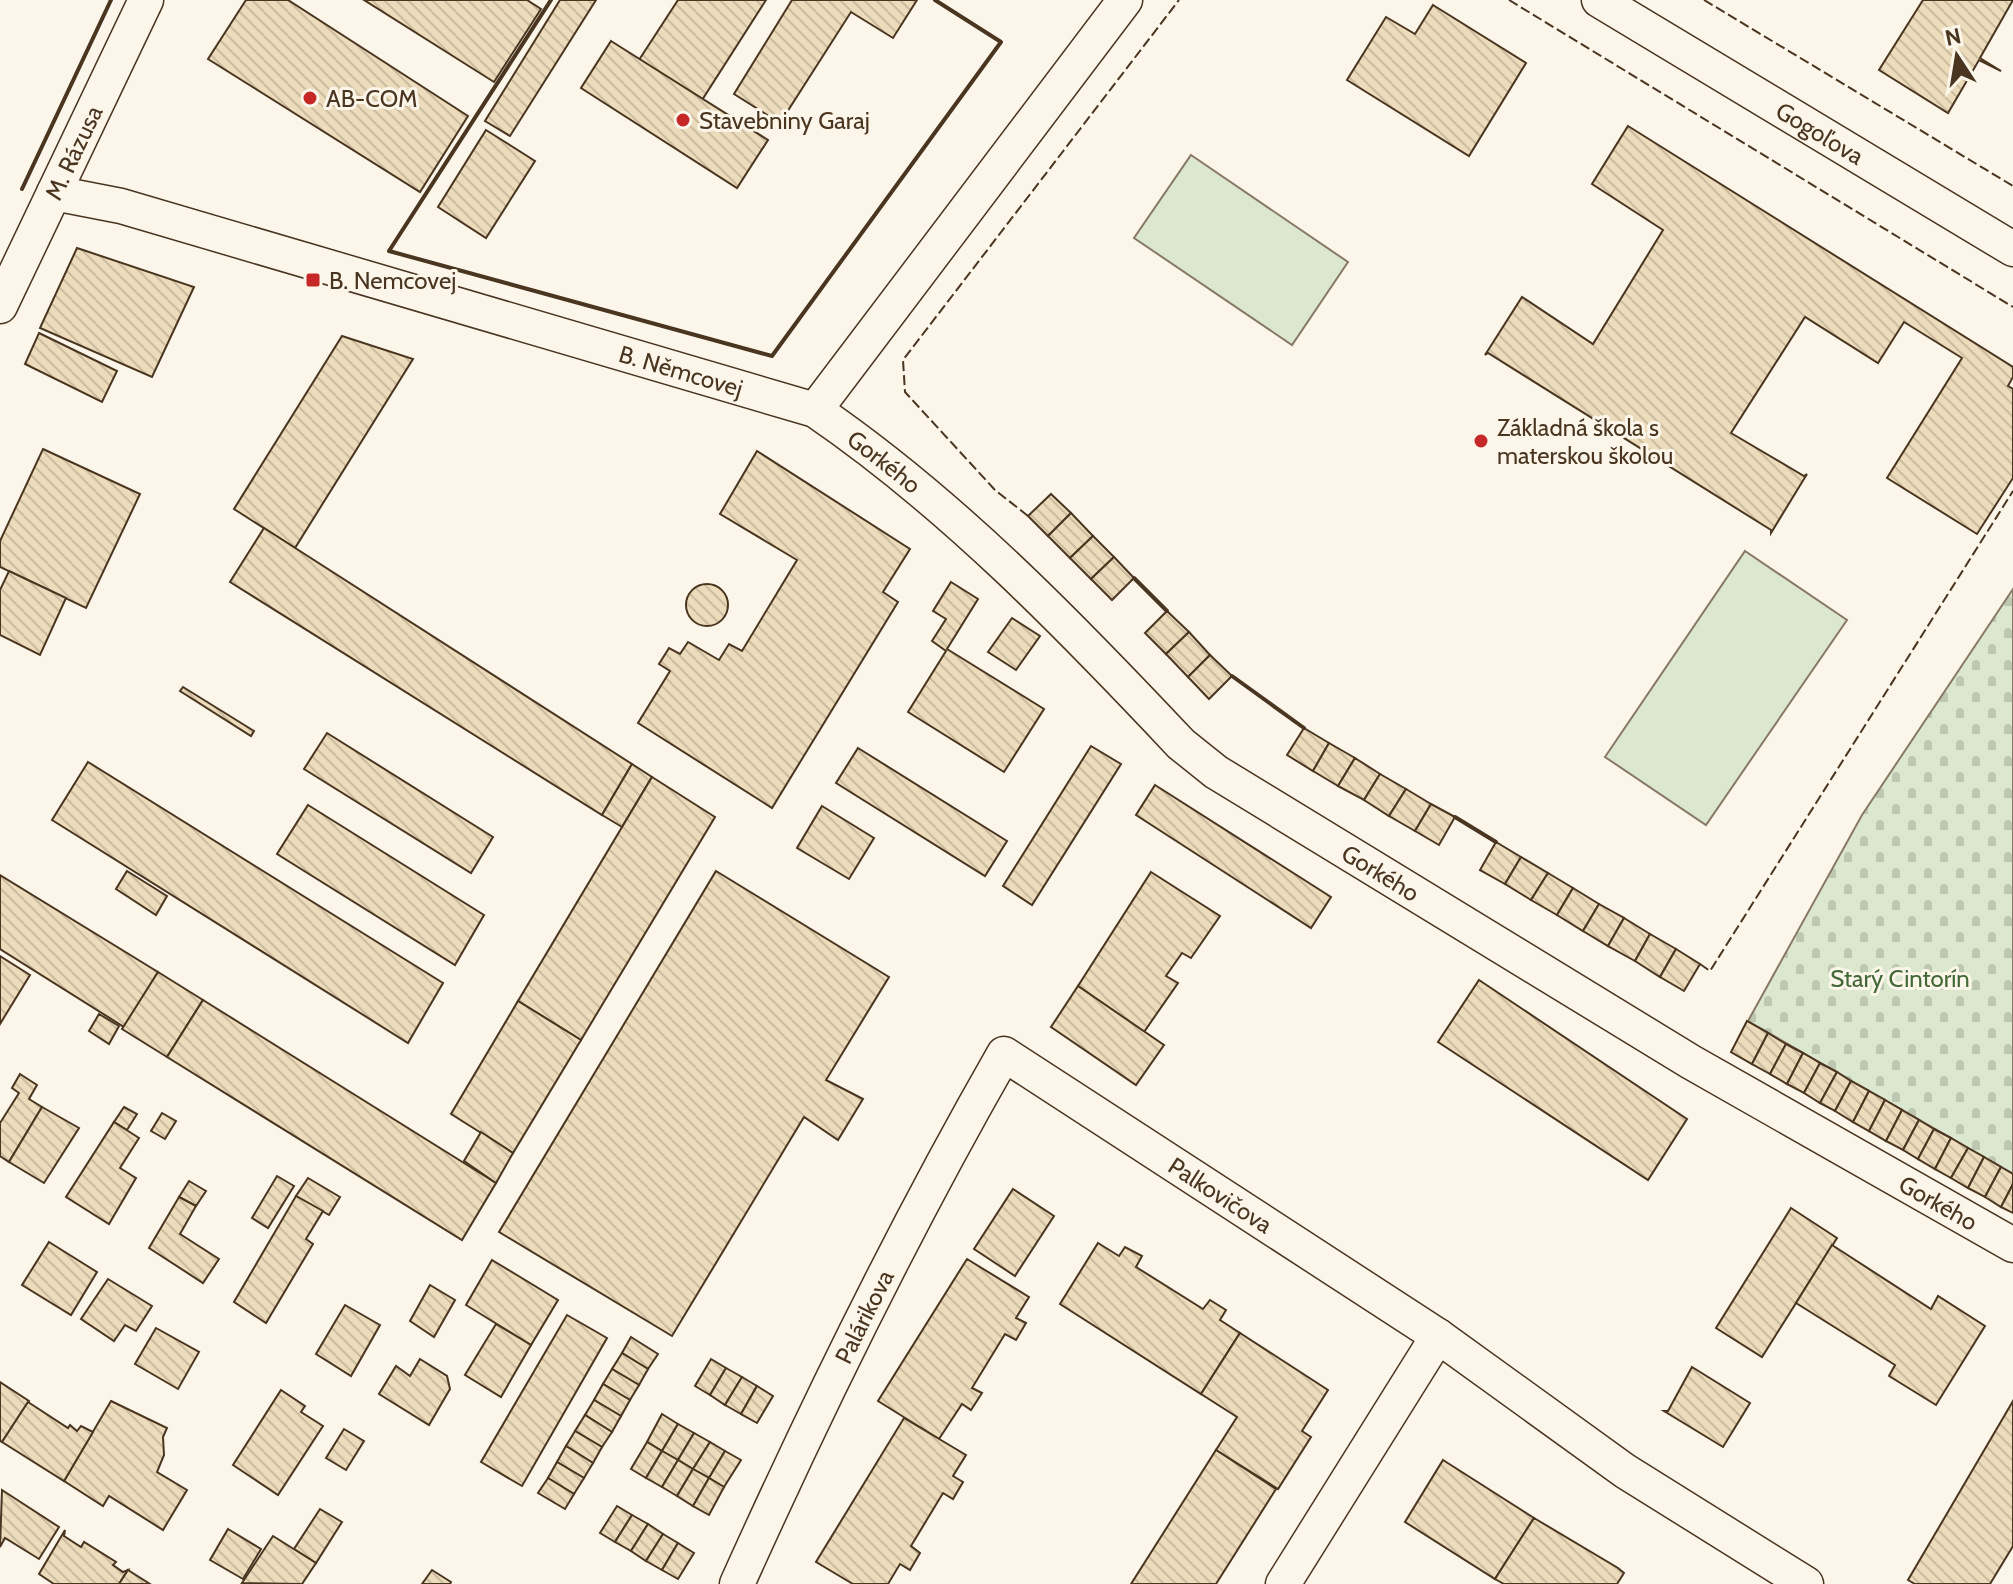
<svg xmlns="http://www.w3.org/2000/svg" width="2013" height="1584" font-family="Cabin,sans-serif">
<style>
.cemetery{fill:url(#cemetery-stones);stroke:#887966;stroke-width:2}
.garden{fill:#dce7d0;stroke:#887966;stroke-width:2}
.building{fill:url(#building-back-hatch);stroke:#4a3520;stroke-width:2}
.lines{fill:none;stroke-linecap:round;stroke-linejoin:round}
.minor-casing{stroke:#4a3520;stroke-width:37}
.minor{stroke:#fbf6e9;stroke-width:34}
.fence{stroke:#4a3520;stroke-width:2;stroke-dasharray:10 4;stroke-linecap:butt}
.wall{stroke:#4a3520;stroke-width:4}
.poi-dot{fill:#c62828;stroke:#fbf6e9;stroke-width:3}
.labels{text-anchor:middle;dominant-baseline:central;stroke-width:6;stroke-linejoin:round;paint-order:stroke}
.poi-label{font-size:24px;fill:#4a3520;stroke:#fbf6e9;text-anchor:start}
.street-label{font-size:24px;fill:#4a3520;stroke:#fbf6e9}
.park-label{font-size:24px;fill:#436837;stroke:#fbf6e9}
</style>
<defs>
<pattern id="cemetery-stones" width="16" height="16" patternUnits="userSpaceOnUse" patternTransform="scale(2)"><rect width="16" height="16" fill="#dce7d0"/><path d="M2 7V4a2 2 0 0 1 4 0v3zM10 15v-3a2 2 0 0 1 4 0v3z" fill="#bec7b2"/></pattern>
<pattern id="building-back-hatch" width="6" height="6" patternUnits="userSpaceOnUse" patternTransform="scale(2)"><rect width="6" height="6" fill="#ecdcbc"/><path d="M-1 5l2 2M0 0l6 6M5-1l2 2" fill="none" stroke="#ccbda1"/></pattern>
</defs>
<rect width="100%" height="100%" fill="#fbf6e9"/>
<polygon class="cemetery" points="2013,589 2013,1174 1748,1021 1862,815"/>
<g class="garden">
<polygon points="1191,155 1348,262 1292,345 1134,238"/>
<polygon points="1745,551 1847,620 1706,825 1605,757"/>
</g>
<g class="building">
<polygon points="246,0 288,0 468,116 420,192 208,59"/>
<polygon points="364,0 527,0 541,9 494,82"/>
<polygon points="560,0 596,0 510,136 485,121"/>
<polygon points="678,0 766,0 702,100 639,60"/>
<polygon points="792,0 917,0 893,38 851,12 780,123 734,94"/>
<polygon points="1923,0 2013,0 1980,58 2001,71 1979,60 1948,113 1879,70"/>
<polygon points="1433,5 1526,63 1469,156 1347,80 1386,17 1415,34"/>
<polygon points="611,41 768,140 737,188 581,88"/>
<polygon points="1628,126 2013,367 2013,377 2008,386 2013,389 2013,478 1977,534 1887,478 1962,358 1904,322 1878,363 1805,317 1731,433 1804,476 1807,474 1771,533 1771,530 1488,353 1485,355 1522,297 1593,344 1663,230 1592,184"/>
<polygon points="486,130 535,161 486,238 438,207"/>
<polygon points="77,248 194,287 152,377 40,328"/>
<polygon points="39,333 117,371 102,402 25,364"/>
<polygon points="342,336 413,359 295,548 234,509"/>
<polygon points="43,449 140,494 86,608 0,567 0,541"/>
<polygon points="757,451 910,549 883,592 898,602 772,808 638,723 670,671 659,664 669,648 680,654 688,642 719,660 729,644 742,651 797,560 720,514"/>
<polygon points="1051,494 1071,513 1048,536 1028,516"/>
<polygon points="1071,513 1093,536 1070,558 1048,536"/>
<polygon points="264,528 632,764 602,815 230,582"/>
<polygon points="1093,536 1114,557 1091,579 1070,558"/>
<polygon points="1114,557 1134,578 1112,600 1091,579"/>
<polygon points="9,571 66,598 40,655 0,635 0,590"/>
<polygon points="951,582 978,599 947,649 1044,709 1004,772 908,712 946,651 932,641 946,619 933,611"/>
<circle cx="707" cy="605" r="21"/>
<polygon points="1167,611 1189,632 1166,654 1145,633"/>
<polygon points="1012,618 1040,636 1016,670 988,652"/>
<polygon points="1189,632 1210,655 1188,677 1166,654"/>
<polygon points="1210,655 1232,676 1209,699 1188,677"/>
<polygon points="183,687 254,731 251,736 180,691"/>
<polygon points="1304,728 1329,743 1313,771 1287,755"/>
<polygon points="327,733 493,837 471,873 304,769"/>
<polygon points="1329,743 1355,758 1338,786 1313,771"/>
<polygon points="1091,746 1121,764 1032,905 1003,886"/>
<polygon points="858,748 1007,841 985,876 836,783"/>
<polygon points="1355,758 1380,774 1364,800 1338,786"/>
<polygon points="88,762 443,983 408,1043 52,820"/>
<polygon points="632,764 652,777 622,827 602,815"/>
<polygon points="1380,774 1406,789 1389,816 1364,800"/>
<polygon points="652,777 715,817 581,1040 518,1001"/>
<polygon points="1155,785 1331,897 1311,928 1136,815"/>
<polygon points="1406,789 1431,804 1415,831 1389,816"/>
<polygon points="1431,804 1455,817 1439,845 1415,831"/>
<polygon points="308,805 484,915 455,965 277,854"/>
<polygon points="822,806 874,838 849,879 797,848"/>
<polygon points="1496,842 1521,857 1505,884 1480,870"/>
<polygon points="1521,857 1548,873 1531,900 1505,884"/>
<polygon points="127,871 167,896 156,915 116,889"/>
<polygon points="716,871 889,977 826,1080 863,1099 838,1140 804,1117 672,1336 499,1232"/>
<polygon points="1151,872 1220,916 1191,958 1182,953 1166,976 1178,983 1144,1032 1078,986"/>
<polygon points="1548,873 1573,888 1557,915 1531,900"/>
<polygon points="0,875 158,972 124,1027 0,949"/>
<polygon points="1573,888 1599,904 1583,931 1557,915"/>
<polygon points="1599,904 1624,918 1608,946 1583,931"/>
<polygon points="1624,918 1650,934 1635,961 1608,946"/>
<polygon points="1650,934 1676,949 1660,977 1635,961"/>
<polygon points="1676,949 1700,964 1684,991 1660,977"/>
<polygon points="0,956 30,975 0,1024"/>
<polygon points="158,972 203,1000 167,1057 122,1029"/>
<polygon points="1479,980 1687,1119 1648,1180 1438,1042"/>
<polygon points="1078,986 1164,1045 1136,1085 1051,1027"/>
<polygon points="203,1000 496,1183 462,1240 167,1057"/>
<polygon points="518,1001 581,1040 513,1153 451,1114"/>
<polygon points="99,1014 119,1026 109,1044 89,1031"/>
<polygon points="1747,1021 1768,1033 1752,1064 1731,1052"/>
<polygon points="1768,1033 1786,1044 1770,1074 1752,1064"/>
<polygon points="1786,1044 1803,1053 1787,1084 1770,1074"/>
<polygon points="1803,1053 1820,1063 1804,1093 1787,1084"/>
<polygon points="1820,1063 1837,1072 1820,1103 1804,1093"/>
<polygon points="1837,1072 1851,1081 1835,1111 1820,1103"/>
<polygon points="20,1074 37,1085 29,1099 42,1107 9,1162 0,1156 0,1123 19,1093 12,1088"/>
<polygon points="1851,1081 1869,1091 1853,1122 1835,1111"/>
<polygon points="1869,1091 1885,1100 1869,1131 1853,1122"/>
<polygon points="1885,1100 1902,1110 1886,1141 1869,1131"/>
<polygon points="42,1107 79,1128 44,1183 9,1162"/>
<polygon points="124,1107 137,1114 127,1130 114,1122"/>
<polygon points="1902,1110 1919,1120 1903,1150 1886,1141"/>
<polygon points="162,1113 176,1121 165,1139 151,1131"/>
<polygon points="1919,1120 1934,1129 1918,1159 1903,1150"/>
<polygon points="114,1122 139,1138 120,1168 136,1178 109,1224 66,1197"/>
<polygon points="1934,1129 1951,1138 1935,1169 1918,1159"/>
<polygon points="481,1132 513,1153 496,1183 464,1161"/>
<polygon points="1951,1138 1968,1148 1951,1178 1935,1169"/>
<polygon points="1968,1148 1984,1157 1968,1188 1951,1178"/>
<polygon points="1984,1157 2001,1167 1985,1197 1968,1188"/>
<polygon points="2001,1167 2013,1174 2013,1184 2001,1207 1985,1197"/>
<polygon points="277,1176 294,1186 268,1228 252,1218"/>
<polygon points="308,1178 340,1197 329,1215 296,1196"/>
<polygon points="189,1181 206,1191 196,1206 179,1197"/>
<polygon points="2013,1184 2013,1213 2001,1207"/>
<polygon points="1013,1189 1054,1216 1015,1276 974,1249"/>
<polygon points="296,1196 323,1211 306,1239 313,1244 266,1323 234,1302"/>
<polygon points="179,1197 196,1206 180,1234 219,1259 203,1283 149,1248"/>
<polygon points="1791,1208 1837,1238 1762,1357 1716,1328"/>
<polygon points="49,1242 97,1272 71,1315 22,1285"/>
<polygon points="1098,1243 1119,1256 1125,1247 1142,1256 1136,1267 1203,1309 1210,1300 1226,1310 1220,1320 1240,1333 1201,1394 1060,1304"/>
<polygon points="1832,1245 1931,1309 1938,1296 1985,1326 1936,1405 1889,1376 1895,1365 1796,1303"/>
<polygon points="967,1259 1029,1297 1016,1318 1026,1323 1016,1340 1005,1334 972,1388 982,1393 971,1410 962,1404 939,1439 878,1401"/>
<polygon points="492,1260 558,1300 531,1345 466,1305"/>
<polygon points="108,1279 152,1306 136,1331 125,1325 114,1341 81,1319"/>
<polygon points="430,1285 455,1300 434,1337 410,1321"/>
<polygon points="345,1305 380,1325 351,1376 316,1354"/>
<polygon points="567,1315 607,1338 522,1486 481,1462"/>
<polygon points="496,1324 531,1345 501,1397 465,1375"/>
<polygon points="156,1328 199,1352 178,1389 135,1364"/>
<polygon points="1240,1333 1328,1390 1302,1431 1311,1437 1278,1489 1216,1450 1237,1417 1201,1394"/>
<polygon points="631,1337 658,1354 648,1369 622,1353"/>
<polygon points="622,1353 648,1369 639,1385 612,1369"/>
<polygon points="420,1359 447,1376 450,1389 429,1425 379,1394 396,1366 410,1376"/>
<polygon points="711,1359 726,1368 710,1395 695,1386"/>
<polygon points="1692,1367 1750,1403 1723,1447 1664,1411 1668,1411"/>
<polygon points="726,1368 742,1377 725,1405 710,1395"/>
<polygon points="612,1369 639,1385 630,1400 603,1384"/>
<polygon points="742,1377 757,1386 741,1414 725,1405"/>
<polygon points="0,1382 29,1401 2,1442 0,1441"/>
<polygon points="603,1384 630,1400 621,1416 594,1400"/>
<polygon points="757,1386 773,1396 757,1423 741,1414"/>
<polygon points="281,1390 305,1406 301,1412 323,1426 278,1495 233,1465"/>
<polygon points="594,1400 621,1416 612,1432 585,1415"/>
<polygon points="111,1401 167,1428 163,1437 164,1455 157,1472 187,1490 163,1530 109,1496 103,1506 64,1481"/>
<polygon points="2013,1401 2013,1546 1990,1584 1915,1584 1908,1580"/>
<polygon points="28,1402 68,1428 70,1425 77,1431 81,1426 93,1432 64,1481 2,1442"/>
<polygon points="662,1414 678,1424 662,1451 647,1442"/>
<polygon points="585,1415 612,1432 602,1447 575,1431"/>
<polygon points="904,1418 966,1455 953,1476 963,1482 953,1499 943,1493 911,1546 920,1553 910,1570 900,1564 888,1584 853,1584 816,1562"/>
<polygon points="678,1424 694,1433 678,1460 662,1451"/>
<polygon points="344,1429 364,1441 346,1470 326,1458"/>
<polygon points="575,1431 602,1447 593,1463 566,1446"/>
<polygon points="694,1433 710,1442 693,1469 678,1460"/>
<polygon points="647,1442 662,1451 646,1478 631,1469"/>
<polygon points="710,1442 725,1451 709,1478 693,1469"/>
<polygon points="566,1446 593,1463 584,1478 557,1462"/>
<polygon points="1216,1450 1276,1489 1216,1584 1131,1584"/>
<polygon points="662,1451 678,1460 662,1487 646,1478"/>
<polygon points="725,1451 741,1460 724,1487 709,1478"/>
<polygon points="678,1460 693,1469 677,1496 662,1487"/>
<polygon points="1443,1460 1534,1518 1495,1579 1405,1522"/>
<polygon points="557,1462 584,1478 574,1494 548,1478"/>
<polygon points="693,1469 709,1478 693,1506 677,1496"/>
<polygon points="548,1478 574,1494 565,1509 538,1493"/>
<polygon points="709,1478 724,1487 709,1515 693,1506"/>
<polygon points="2,1490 59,1527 39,1559 5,1538 0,1547"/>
<polygon points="617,1506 632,1515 615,1542 600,1533"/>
<polygon points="320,1509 342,1522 316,1563 294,1549"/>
<polygon points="632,1515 648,1524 631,1551 615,1542"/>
<polygon points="1534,1518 1618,1568 1624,1573 1617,1584 1504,1584 1495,1579"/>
<polygon points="648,1524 663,1534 646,1561 631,1551"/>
<polygon points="228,1529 261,1549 243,1579 210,1560"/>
<polygon points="65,1530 64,1536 81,1547 84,1542 116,1562 113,1565 123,1572 128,1570 119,1584 54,1584 39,1574"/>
<polygon points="663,1534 678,1543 662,1570 646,1561"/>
<polygon points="273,1536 316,1563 302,1584 242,1583"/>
<polygon points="678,1543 694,1553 678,1579 662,1570"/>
<polygon points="128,1570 150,1584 119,1584"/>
<polygon points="432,1570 451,1582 450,1584 422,1584"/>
</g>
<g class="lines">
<g class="minor-casing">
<g id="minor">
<path id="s1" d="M 1599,0 L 2013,249"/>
<path id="s2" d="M 54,193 L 121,206 L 815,410 C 951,503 1069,625 1181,744 L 1216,772 L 1691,1062 L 2013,1245"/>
<path id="s3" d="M 0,306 L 146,0"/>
<polyline points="815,410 1125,0"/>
<path id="s4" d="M 737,1584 C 818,1404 906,1225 1004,1054 L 1438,1336 L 1625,1471 L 1806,1584"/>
<polyline points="1283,1584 1438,1336"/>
</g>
</g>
<use href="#minor" class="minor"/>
<g class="fence">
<polyline points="1509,0 2013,307"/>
<polyline points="1704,0 2013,186"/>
<polyline points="1028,516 995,490 905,392 903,360 1179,0"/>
<polyline points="1700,964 1710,971 2013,491"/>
</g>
<g class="wall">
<polyline points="551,0 389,251 772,356 1001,42 935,0"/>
<polyline points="22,189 111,0"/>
<polyline points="1134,578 1167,611"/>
<polyline points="1232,676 1304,728"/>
<polyline points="1455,817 1496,842"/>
</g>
</g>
<g class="poi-dot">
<circle cx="310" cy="98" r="8"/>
<circle cx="683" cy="120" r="8"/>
<rect x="305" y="272" width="16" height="16" rx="4"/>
<circle cx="1481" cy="441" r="8"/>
</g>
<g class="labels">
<g class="poi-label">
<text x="326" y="98">AB-COM</text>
<text x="699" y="120">Stavebniny Garaj</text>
<text x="329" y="280">B. Nemcovej</text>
<text x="1497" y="427">Základná škola s<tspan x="1497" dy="28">materskou školou</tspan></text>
</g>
<g class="street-label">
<text stroke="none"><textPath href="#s1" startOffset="258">Gogoľova</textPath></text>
<text stroke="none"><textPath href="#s3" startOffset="170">M. Rázusa</textPath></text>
<text stroke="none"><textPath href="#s2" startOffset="652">B. Němcovej</textPath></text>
<text stroke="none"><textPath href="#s2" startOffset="878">Gorkého</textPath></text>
<text stroke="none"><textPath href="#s2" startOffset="1526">Gorkého</textPath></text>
<text stroke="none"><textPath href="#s4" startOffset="852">Palkovičova</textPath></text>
<text stroke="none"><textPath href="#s2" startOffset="2174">Gorkého</textPath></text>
<text stroke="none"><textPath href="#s4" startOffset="296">Palárikova</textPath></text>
</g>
<g class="park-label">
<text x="1900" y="978">Starý Cintorín</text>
</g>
</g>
<g transform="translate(1957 56) rotate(348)" stroke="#fbf6e9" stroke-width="6" paint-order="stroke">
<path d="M0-6L14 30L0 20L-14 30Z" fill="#4a3520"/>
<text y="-12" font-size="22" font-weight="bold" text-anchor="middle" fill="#4a3520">N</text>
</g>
</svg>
